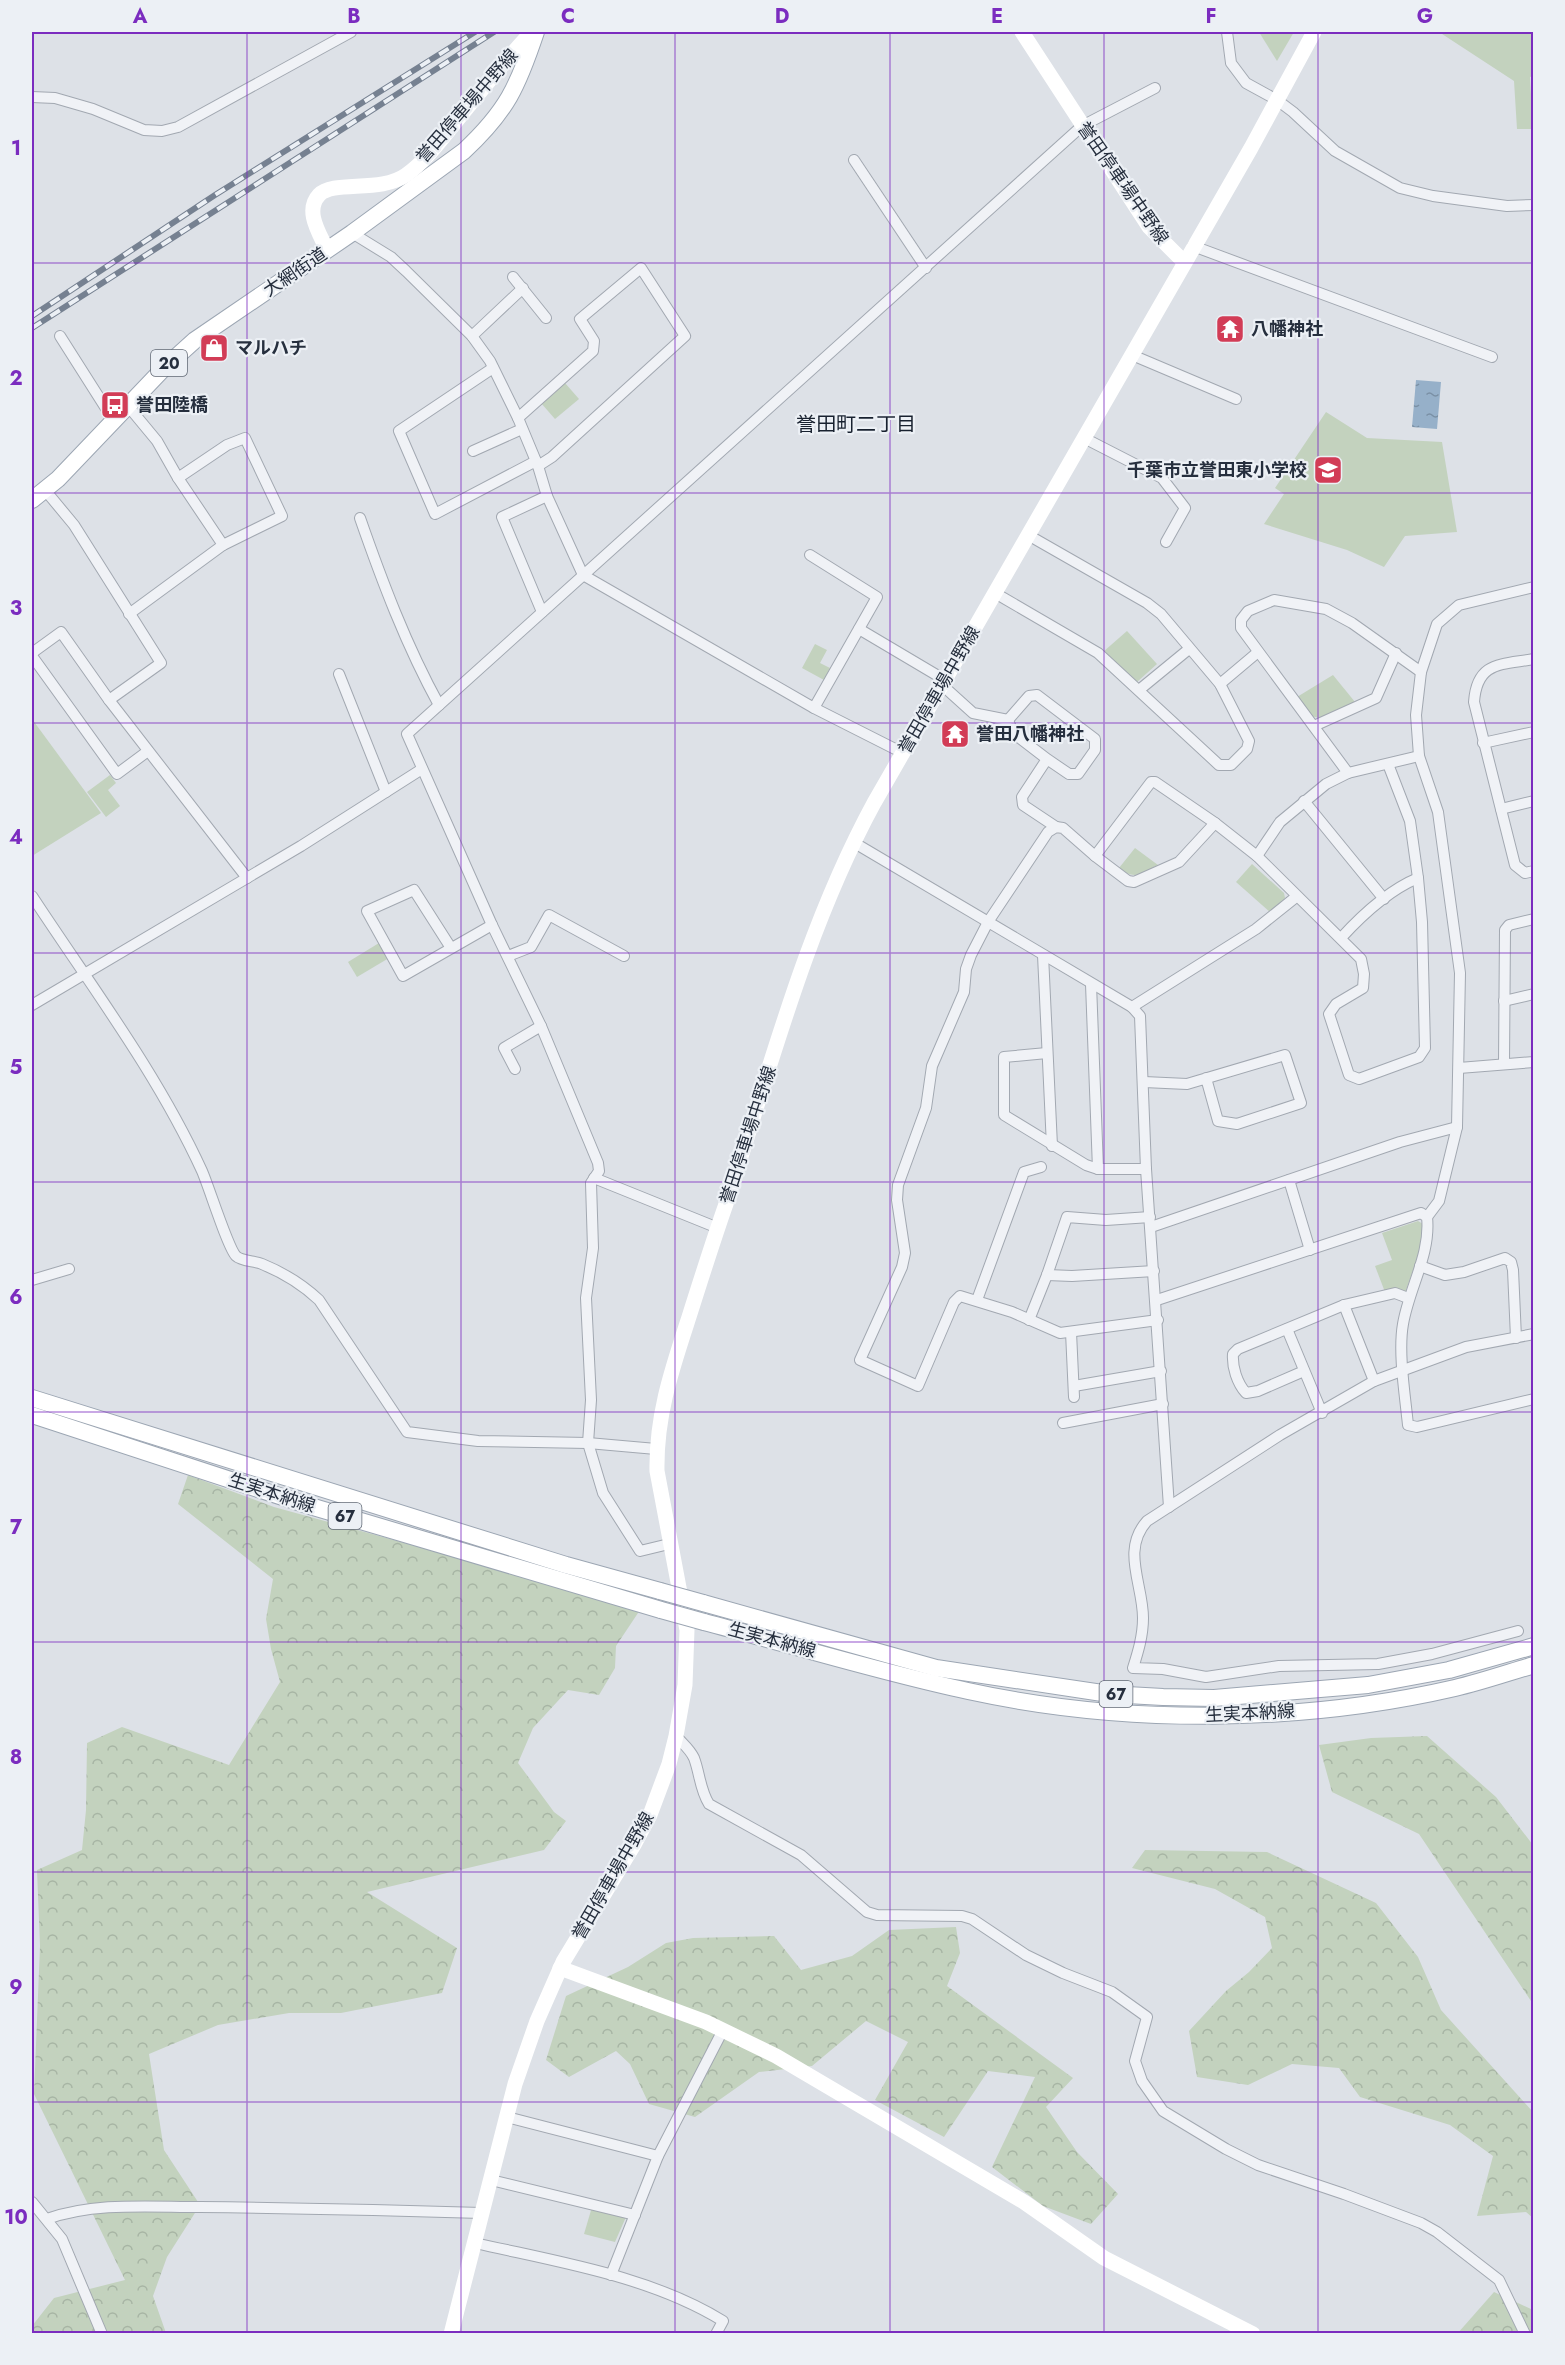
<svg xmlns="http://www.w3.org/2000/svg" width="1565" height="2365" font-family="Jost,'Noto Sans JP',sans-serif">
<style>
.forest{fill:url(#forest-crowns)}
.park{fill:#c3d2be}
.water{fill:url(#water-ripples)}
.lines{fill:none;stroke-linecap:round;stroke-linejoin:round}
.street-casing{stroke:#a2a8b1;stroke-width:12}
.primary-casing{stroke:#9ca6b3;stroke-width:18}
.street{stroke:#f0f2f6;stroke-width:10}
.secondary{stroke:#fff;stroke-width:15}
.primary{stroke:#fff;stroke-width:16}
.rail-casing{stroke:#768191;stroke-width:6}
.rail{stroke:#ecf0f5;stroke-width:4;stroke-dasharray:11;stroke-linecap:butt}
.primary-bridge-casing{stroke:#9ca6b3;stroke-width:18;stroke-linecap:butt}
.primary-bridge{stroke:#fff;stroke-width:16}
.grid{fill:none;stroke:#7b2cbf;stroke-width:1.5;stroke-opacity:0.55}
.labels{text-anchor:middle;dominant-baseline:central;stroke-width:4.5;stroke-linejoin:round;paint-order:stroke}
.shield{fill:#ecf0f5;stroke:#616975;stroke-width:1.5}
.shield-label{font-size:16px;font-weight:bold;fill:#262f3e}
.street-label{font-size:18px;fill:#262f3e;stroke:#ecf0f5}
.poi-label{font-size:18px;font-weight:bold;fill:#262f3e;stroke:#ecf0f5;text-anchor:start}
.neighbourhood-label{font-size:20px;fill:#18212f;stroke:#ecf0f5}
.neatline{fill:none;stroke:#7b2cbf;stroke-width:2}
.grid-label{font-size:20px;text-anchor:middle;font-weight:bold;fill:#7b2cbf}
</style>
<defs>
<pattern id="forest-crowns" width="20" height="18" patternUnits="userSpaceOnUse" patternTransform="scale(1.5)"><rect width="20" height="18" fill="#c3d2be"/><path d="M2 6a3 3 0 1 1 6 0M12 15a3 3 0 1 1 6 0" fill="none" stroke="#a7b5a4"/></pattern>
<pattern id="water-ripples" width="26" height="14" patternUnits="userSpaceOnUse" patternTransform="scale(1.5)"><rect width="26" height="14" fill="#96b0c9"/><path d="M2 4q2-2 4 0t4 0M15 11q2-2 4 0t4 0" fill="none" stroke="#7a90a5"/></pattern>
</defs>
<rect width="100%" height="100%" fill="#dde1e7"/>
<g class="forest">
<polygon points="188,1475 274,1507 528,1577 578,1565 632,1579 646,1601 616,1646 615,1668 599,1695 568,1690 533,1728 518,1763 554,1812 566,1821 544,1850 367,1892 457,1948 442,1993 341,2013 289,2013 218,2025 149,2054 164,2150 200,2205 167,2257 153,2296 166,2333 32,2334 32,2326 54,2298 125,2280 34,2094 40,1946 37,1870 82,1850 86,1810 87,1743 122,1727 229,1765 280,1682 271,1649 266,1619 273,1579 178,1504"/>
<polygon points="1427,1736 1496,1797 1533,1845 1533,2004 1419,1834 1332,1792 1319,1745 1371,1738"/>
<polygon points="1145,1850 1267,1852 1376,1903 1418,1957 1441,2010 1533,2112 1533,2218 1526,2212 1477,2216 1493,2156 1450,2125 1360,2097 1339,2068 1292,2064 1248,2085 1197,2077 1189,2031 1226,1991 1249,1972 1272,1948 1265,1917 1215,1889 1132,1868"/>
<polygon points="956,1927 960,1953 947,1986 1073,2078 1046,2107 1077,2152 1118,2194 1091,2224 1043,2206 992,2167 1035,2077 988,2071 944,2137 875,2100 908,2042 866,2021 812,2066 759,2072 695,2117 649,2104 630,2064 616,2051 569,2077 546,2060 566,1996 628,1967 666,1943 693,1938 774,1936 801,1970 852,1956 889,1930"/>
<polygon points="1494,2292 1533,2310 1533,2333 1457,2334"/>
</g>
<g class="park">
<polygon points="1259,32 1294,32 1277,61"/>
<polygon points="1439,32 1533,32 1533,76 1530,77 1533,129 1517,129 1514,81"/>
<polygon points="565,383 579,399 555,419 541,403"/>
<polygon points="1326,412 1367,438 1442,442 1457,532 1405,536 1384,567 1347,550 1264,524 1284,494 1275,488"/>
<polygon points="1127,631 1157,664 1137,682 1131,681 1103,652"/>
<polygon points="815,644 827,650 820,663 830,668 824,680 802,668"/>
<polygon points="1333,675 1355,702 1319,718 1311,716 1297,697"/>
<polygon points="32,719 101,813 32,856"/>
<polygon points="110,775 116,783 108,790 120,806 106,817 87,792"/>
<path d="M 1135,848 L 1158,865 C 1141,873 1135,881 1119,868 Z"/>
<polygon points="1252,864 1284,893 1285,898 1271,913 1236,882"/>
<polygon points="379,943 389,958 357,977 348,962"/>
<polygon points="1418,1221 1423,1224 1424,1239 1405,1293 1391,1288 1385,1292 1375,1266 1392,1260 1382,1233"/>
<polygon points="592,2207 626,2217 615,2242 584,2234"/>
</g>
<polygon class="water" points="1416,380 1441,382 1437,429 1412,427"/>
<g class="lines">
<g class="street-casing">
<g id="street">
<polyline points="1227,32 1231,63 1246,83 1277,100 1293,112 1335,151 1400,188 1433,196 1507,206 1534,205"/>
<polyline points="32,97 55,98 93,109 144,130 162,131 178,127 351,32"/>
<polyline points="854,160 926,268"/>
<polyline points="352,233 391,257 406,271 472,336 490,361 518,418 538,466 547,496 583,575 814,708 903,753"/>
<polyline points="1193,246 1492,357"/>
<polyline points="513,277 546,318"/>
<polyline points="60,336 114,421"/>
<polyline points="472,336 523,288"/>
<polyline points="1132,355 1236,399"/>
<polyline points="493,368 399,431 435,514 536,461"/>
<polyline points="128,406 157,441 178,478 223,545"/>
<polyline points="518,418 593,351 594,341 580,319 641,268 685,336 552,457 538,466"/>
<polyline points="1084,438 1162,478 1185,508 1166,542"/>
<polyline points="473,451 522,429"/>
<polyline points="45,490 74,525 161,663 109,700"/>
<path d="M 360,518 C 382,581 406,645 439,705"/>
<polyline points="810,555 877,597 814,708"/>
<polyline points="995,593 1098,653 1219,765 1231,765 1247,749 1249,741 1220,684 1161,614 1147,603 1028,535"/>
<polyline points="542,612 502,517 547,496"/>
<polyline points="129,614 223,545 282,516 245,438 227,445 178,478"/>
<polyline points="859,629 945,680"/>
<polyline points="32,653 61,632 109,700 247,878"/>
<polyline points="32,656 117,774 148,751"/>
<path d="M 1534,659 C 1501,665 1477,661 1474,702 L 1515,865 L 1525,873 L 1534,871"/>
<polyline points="339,674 386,792"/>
<polyline points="1220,684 1258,652"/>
<polyline points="942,685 973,713 1008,720"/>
<polyline points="1139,690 1189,649"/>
<polyline points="1314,726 1376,698 1396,653"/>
<polyline points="1483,743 1534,732"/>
<polyline points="1047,759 1069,774 1078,774 1095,750 1095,739 1037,695 1029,696 1008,720 1013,733 1047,759 1022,797 1023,805 1056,827"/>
<polyline points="1348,773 1241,628 1241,620 1248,611 1274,600 1326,609 1352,623 1421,672"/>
<polyline points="1304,801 1384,899"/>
<polyline points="1501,809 1534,801"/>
<polyline points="853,842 1132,1007 1140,1016 1146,1169 1169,1507"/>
<polyline points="1095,856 1151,782 1155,782 1215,823 1257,856 1361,959 1364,974 1363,988 1336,1004 1329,1014 1349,1075 1359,1079 1419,1057 1425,1048 1422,922 1418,878 1410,821 1388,764"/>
<polyline points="1257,856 1280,822 1326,784 1348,773 1419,756"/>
<path d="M 32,896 C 91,986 157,1073 202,1171 C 209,1187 228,1248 236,1256 C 241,1261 254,1261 262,1264 C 284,1273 302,1284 319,1300 L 407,1432 L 478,1441 L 588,1443 L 656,1449"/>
<path d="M 1341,938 C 1362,915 1389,890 1418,878"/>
<polyline points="451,948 414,890 367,911 403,976 492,925"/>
<polyline points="1043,955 1052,1146"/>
<polyline points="508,956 531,947 549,915 624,956"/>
<polyline points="1091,984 1098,1169"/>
<polyline points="1504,1001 1534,994"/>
<polyline points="32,1005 301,846 422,769"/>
<polyline points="1132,1007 1256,929 1296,897"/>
<polyline points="1047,1053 1004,1057 1004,1115 1086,1165 1098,1169 1146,1169"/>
<polyline points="1504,1064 1505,930 1509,925 1534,919"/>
<polyline points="1459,1068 1534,1062"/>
<polyline points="515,1069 504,1048 541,1026"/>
<polyline points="1144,1082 1187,1084 1285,1055 1301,1103 1237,1124 1218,1121 1206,1078"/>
<polyline points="594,1178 718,1228"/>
<polyline points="1289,1180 1310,1250"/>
<polyline points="1427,1217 1439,1201 1457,1127 1460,973 1438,812 1419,756 1416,715 1421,672 1437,624 1459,605 1534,587"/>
<polyline points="1151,1227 1400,1142 1457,1127"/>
<polyline points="1420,1266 1445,1275 1464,1272 1505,1258 1511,1262 1513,1270 1516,1338"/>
<polyline points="1047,1275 1072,1276 1154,1271"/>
<polyline points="32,1280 69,1269"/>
<polyline points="977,1300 1024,1172 1041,1167"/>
<path d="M 1157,1300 L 1421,1213 L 1427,1217 C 1431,1254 1409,1288 1403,1324 C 1398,1352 1405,1395 1408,1425 L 1417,1427 L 1534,1399"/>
<polyline points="1344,1305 1374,1381"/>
<polyline points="1029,1320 1047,1275 1067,1217 1106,1220 1150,1217"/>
<polyline points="1158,1320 1060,1333 1012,1312 960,1296 954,1302 918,1386 860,1360 902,1267 905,1253 897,1200 898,1185 926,1108 932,1066 964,992 966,969 971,955 988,922 1048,832 1056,827 1063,828 1095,856 1128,881 1134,882 1179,862 1215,823"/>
<polyline points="1287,1329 1322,1413"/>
<polyline points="1071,1332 1074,1397"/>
<path d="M 1304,1371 L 1258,1391 L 1246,1393 C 1237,1383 1232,1367 1233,1354 L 1238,1349 L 1344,1305 L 1395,1293 L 1408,1298"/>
<polyline points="1074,1386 1161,1371"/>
<polyline points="1063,1423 1163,1404"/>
<polyline points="669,1544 640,1551 603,1493 588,1443 591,1400 586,1298 593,1248 591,1183 599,1171 598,1163 541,1026 492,925 407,734 1082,126 1155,88"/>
<path d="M 1518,1631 L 1432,1654 L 1378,1664 L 1279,1666 L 1206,1677 L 1163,1669 L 1133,1668 C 1138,1652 1143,1636 1143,1618 C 1143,1584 1121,1550 1147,1521 L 1280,1435 L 1374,1381 L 1466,1347 L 1534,1334"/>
<path d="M 676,1736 C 682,1743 690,1749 694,1758 C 700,1774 700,1790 709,1804 L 801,1855 L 867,1912 L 877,1915 L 962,1916 L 972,1919 L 1026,1955 L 1063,1973 L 1112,1992 L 1147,2017 L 1135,2061 L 1142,2081 L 1163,2111 L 1226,2149 L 1258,2165 L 1344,2194 L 1421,2223 L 1437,2232 L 1499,2280 L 1525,2334"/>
<polyline points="507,2117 658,2156"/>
<polyline points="491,2180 635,2215"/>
<polyline points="32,2202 62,2239 102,2334"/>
<path d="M 47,2219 C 95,2202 149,2207 200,2207 C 294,2208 388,2210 482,2213"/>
<path d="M 475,2243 C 558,2262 650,2276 723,2321 L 716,2334"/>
<polyline points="611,2275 658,2156 723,2030"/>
</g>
</g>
<g class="primary-casing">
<g id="primary">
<path d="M 32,500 L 58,479 L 164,368 L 195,340 L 352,233 L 464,151 C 507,111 518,86 536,32"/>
<polyline points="32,1398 566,1565 660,1591"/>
<polyline points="32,1415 310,1506 661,1610"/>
<polyline points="703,1603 936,1668 1109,1694 1163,1697 1214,1698 1368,1685 1449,1670 1534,1646"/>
<path d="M 704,1622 C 792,1645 879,1672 968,1691 C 1124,1725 1299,1724 1455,1688 C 1481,1682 1507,1673 1534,1665"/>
</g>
</g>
<use href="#street" class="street"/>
<g class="secondary">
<polyline points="1022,32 1149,227 1184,262"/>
<path d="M 327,250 C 320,234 304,211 319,195 C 333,180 381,193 406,175 C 423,163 437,145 450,129 C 477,96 503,62 532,32"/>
<polyline points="560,1968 706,2022 776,2056 1024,2202 1104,2258 1253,2334"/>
<path d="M 451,2334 L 515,2084 L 537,2021 L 563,1962 L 635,1843 L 650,1815 L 669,1764 L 676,1736 L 685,1685 L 687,1630 L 657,1471 C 656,1415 672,1369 689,1317 C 701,1279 713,1241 726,1204 C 770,1069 806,928 874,803 L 1251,148 L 1314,32"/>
</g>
<use href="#primary" class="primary"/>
<g class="rail-casing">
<g id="rail">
<polyline points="32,316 215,195 475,32"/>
<polyline points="32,328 494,32"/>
</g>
</g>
<use href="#rail" class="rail"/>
<g class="primary-bridge-casing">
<g id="primary-bridge">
<polyline points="660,1591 703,1603"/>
<polyline points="661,1610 704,1622"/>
</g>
</g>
<use href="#primary-bridge" class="primary-bridge"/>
</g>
<path class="grid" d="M 247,32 L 247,2334M 461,32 L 461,2334M 675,32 L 675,2334M 890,32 L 890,2334M 1104,32 L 1104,2334M 1318,32 L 1318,2334M 32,263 L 1534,263M 32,493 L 1534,493M 32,723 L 1534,723M 32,953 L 1534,953M 32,1182 L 1534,1182M 32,1412 L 1534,1412M 32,1642 L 1534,1642M 32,1872 L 1534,1872M 32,2102 L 1534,2102"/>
<defs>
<g id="temple-square" transform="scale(1.5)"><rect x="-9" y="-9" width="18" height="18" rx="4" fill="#d23c56" stroke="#ecf0f5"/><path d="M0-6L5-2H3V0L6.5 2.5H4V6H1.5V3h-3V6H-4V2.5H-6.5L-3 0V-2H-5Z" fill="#fff"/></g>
<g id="shop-square" transform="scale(1.5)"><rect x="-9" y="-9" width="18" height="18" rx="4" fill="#d23c56" stroke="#ecf0f5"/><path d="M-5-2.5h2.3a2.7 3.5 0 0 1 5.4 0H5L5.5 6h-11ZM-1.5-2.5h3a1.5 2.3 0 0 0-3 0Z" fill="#fff"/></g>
<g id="bus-square" transform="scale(1.5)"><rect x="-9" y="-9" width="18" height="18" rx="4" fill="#d23c56" stroke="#ecf0f5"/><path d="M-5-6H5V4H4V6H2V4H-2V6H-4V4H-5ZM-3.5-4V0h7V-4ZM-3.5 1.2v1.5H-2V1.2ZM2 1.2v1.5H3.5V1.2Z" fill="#fff"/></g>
<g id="school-square" transform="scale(1.5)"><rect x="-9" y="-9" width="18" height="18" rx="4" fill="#d23c56" stroke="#ecf0f5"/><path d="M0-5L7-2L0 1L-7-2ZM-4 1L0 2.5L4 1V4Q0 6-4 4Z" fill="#fff"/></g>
</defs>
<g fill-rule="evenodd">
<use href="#temple-square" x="1230" y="329"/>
<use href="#shop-square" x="214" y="348"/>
<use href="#bus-square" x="115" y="405"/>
<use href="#school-square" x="1328" y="470"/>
<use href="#temple-square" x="955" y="734"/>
</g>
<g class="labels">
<g class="shield">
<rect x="151" y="350" width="36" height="26" rx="4.5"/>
<rect x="328.5" y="1503" width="33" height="26" rx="4.5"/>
<rect x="1099.5" y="1681" width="33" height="26" rx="4.5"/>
</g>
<g class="shield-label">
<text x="169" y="363">20</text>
<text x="345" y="1516">67</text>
<text x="1116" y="1694">67</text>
</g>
<g class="street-label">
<text transform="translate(467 106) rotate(-49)">誉田停車場中野線</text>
<text transform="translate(1123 183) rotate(55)">誉田停車場中野線</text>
<text transform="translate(295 272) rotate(-34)">大網街道</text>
<text transform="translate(939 690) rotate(-60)">誉田停車場中野線</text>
<text transform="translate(748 1135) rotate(-72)">誉田停車場中野線</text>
<text transform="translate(272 1493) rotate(18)">生実本納線</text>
<text transform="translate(772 1640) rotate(15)">生実本納線</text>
<text transform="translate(1250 1713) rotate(-3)">生実本納線</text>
<text transform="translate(613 1876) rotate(-60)">誉田停車場中野線</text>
</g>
<g class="poi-label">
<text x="1251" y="329">八幡神社</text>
<text x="235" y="348">マルハチ</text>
<text x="136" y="405">誉田陸橋</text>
<text x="1307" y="470" text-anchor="end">千葉市立誉田東小学校</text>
<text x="976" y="734">誉田八幡神社</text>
</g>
<g class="neighbourhood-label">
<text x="856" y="424">誉田町二丁目</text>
</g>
</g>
<rect width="1565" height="2365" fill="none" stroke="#ecf0f5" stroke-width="66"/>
<rect x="33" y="33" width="1499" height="2299" class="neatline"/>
<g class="grid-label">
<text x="140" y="23">A</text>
<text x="354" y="23">B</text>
<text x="568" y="23">C</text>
<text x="782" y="23">D</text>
<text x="997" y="23">E</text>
<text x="1211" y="23">F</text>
<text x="1425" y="23">G</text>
<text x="16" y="155">1</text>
<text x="16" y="385">2</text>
<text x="16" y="615">3</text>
<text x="16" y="844">4</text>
<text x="16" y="1074">5</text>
<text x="16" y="1304">6</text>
<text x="16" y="1534">7</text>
<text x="16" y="1764">8</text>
<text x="16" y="1994">9</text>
<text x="16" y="2224">10</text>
</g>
</svg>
